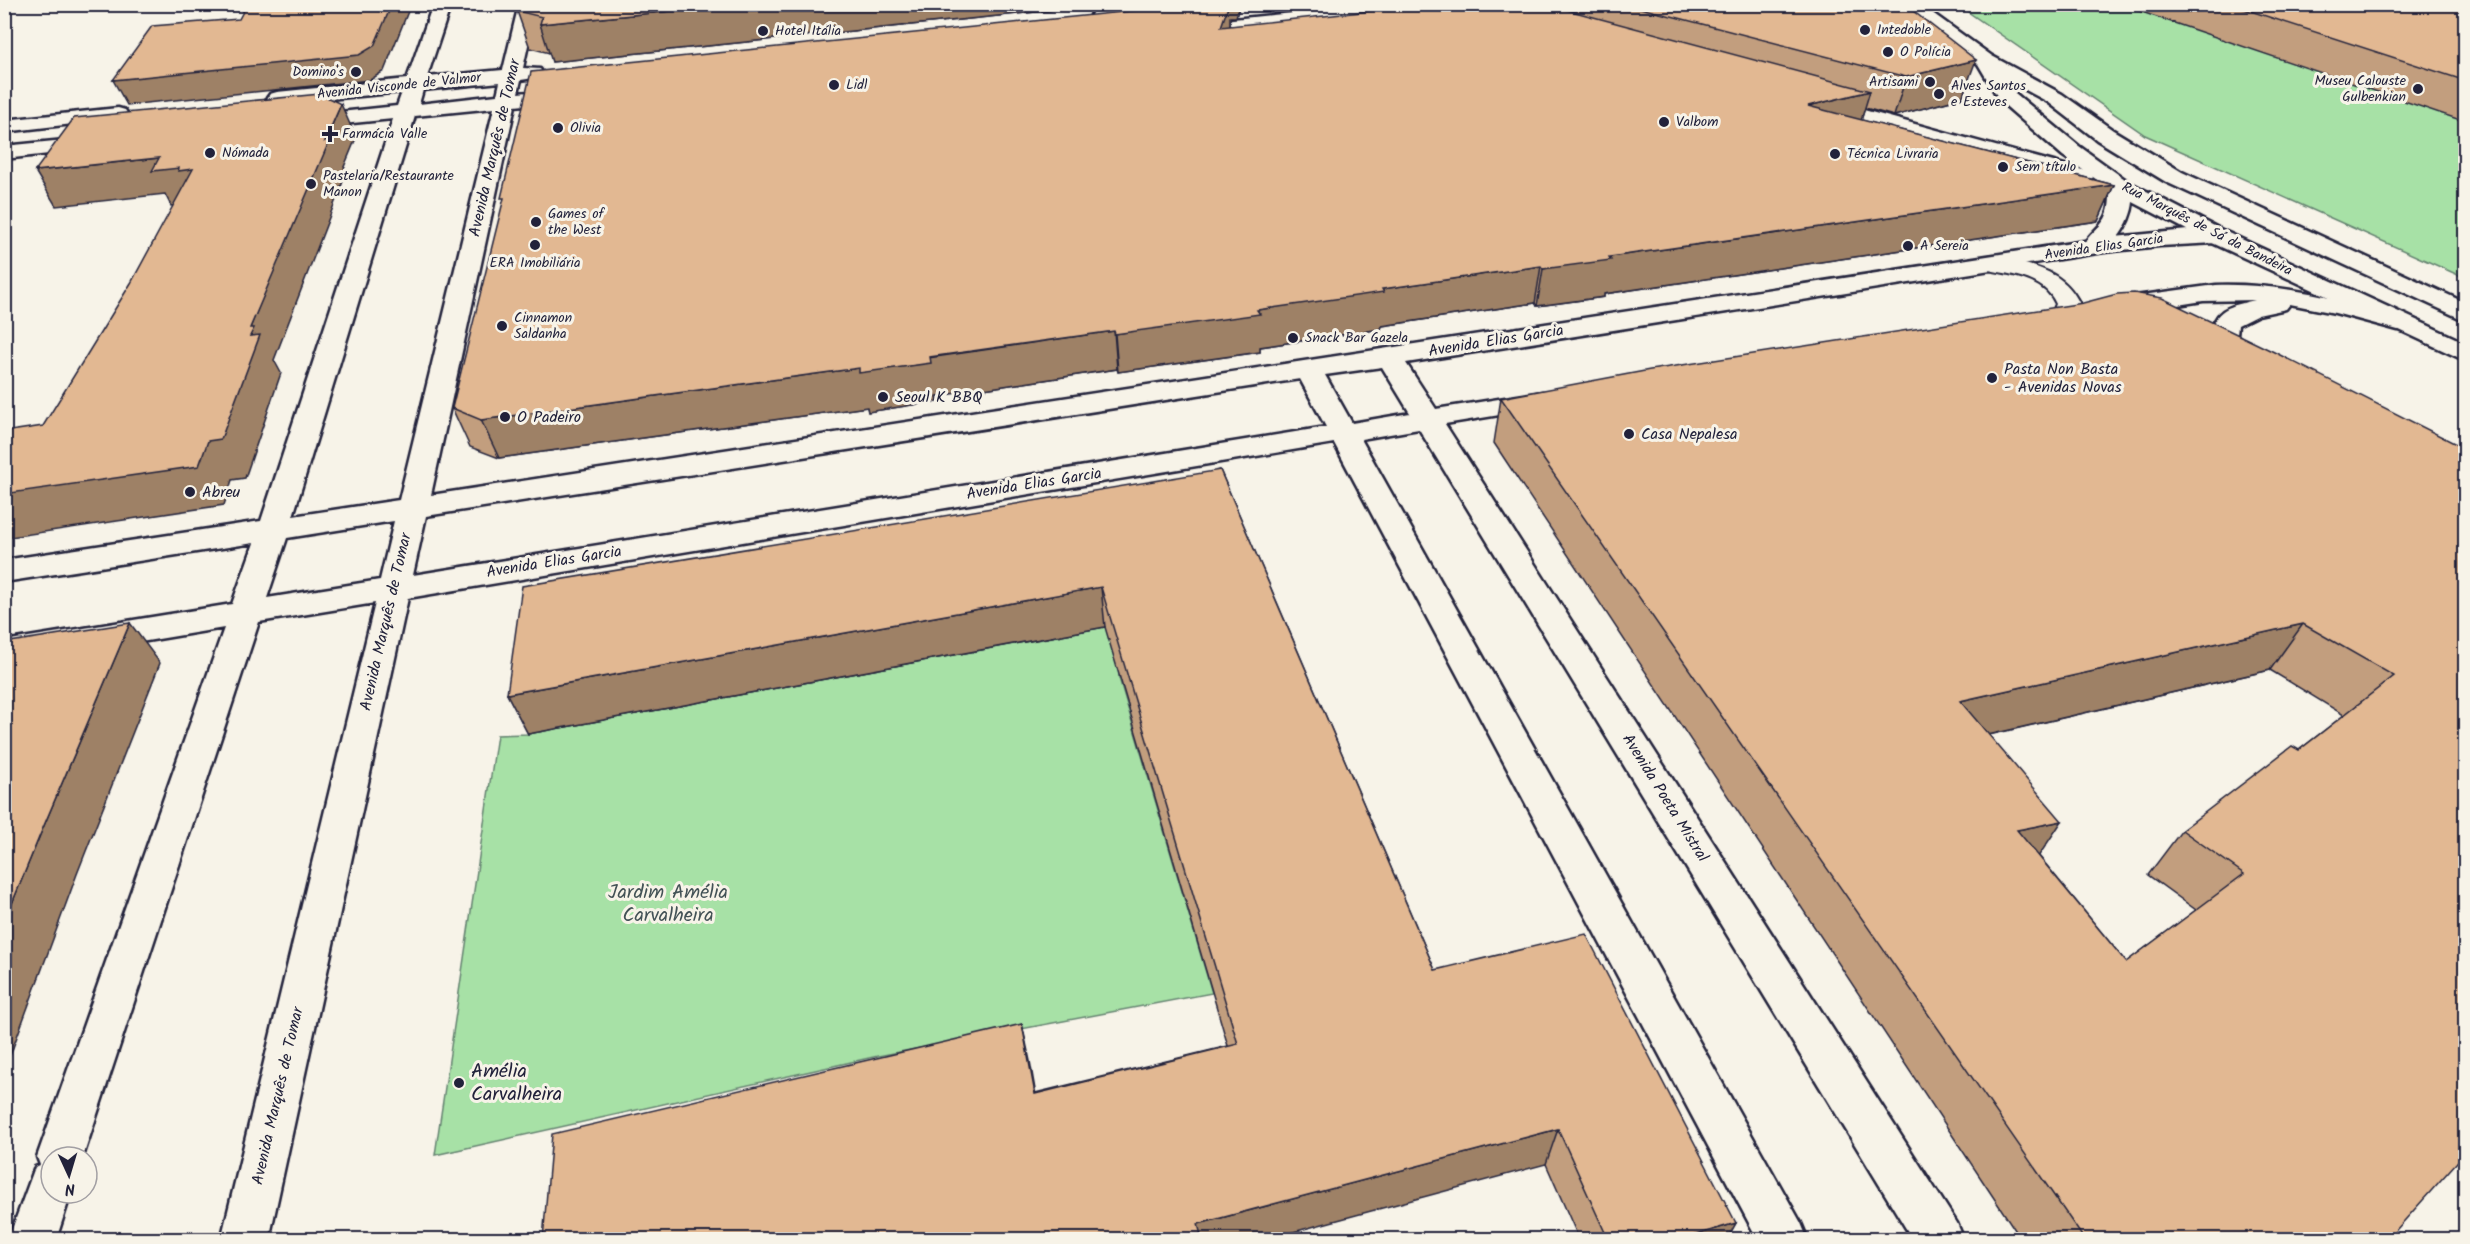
<svg xmlns="http://www.w3.org/2000/svg" width="2470" height="1244" font-family="Kalam,sans-serif">
<style>
.green{fill:#a7e1a6;stroke:#648270;stroke-width:1.5}
.lines{fill:none;stroke-linecap:round;stroke-linejoin:round}
.lane-casing{stroke:#22223b;stroke-width:4}
.street-casing{stroke:#22223b;stroke-width:5}
.secondary-casing{stroke:#22223b;stroke-width:5}
.lane{fill:#f7f3e8;fill-rule:evenodd}
.street{fill:#f7f3e8;fill-rule:evenodd}
.secondary{fill:#f7f3e8;fill-rule:evenodd}
.wall{fill:#c29e7e;stroke:#22223b;stroke-width:1.5;fill-rule:evenodd}
.shaded-wall{fill:#9e8166;stroke:#22223b;stroke-width:1.5}
.building{fill:#e2b892;stroke:#22223b;stroke-width:1.5;fill-rule:evenodd}
.poi-dot{fill:#22223b;stroke:#f7f3e8;stroke-width:2}
.labels{text-anchor:middle;dominant-baseline:central;stroke-width:6;stroke-linejoin:round;paint-order:stroke}
.far-poi-label{font-size:14px;fill:#22223b;stroke:#f7f3e8;text-anchor:start}
.far-street-label{font-size:14px;fill:#22223b;stroke:#f7f3e8}
.street-label{font-size:16px;fill:#22223b;stroke:#f7f3e8}
.poi-label{font-size:16px;fill:#22223b;stroke:#f7f3e8;text-anchor:start}
.near-park-label{font-size:20px;fill:#435256;stroke:#f7f3e8}
.near-poi-label{font-size:20px;fill:#22223b;stroke:#f7f3e8;text-anchor:start}
</style>
<rect width="100%" height="100%" fill="#f7f3e8"/>
<filter id="ink" filterUnits="userSpaceOnUse"><feTurbulence type="fractalNoise" baseFrequency=".0167" numOctaves="2"/><feDisplacementMap in="SourceGraphic" scale="12" xChannelSelector="R" yChannelSelector="G"/><feConvolveMatrix kernelMatrix="1 2 1 2 8 2 1 2 1" color-interpolation-filters="sRGB"/></filter>
<g filter="url(#ink)">
<g class="green">
<polygon points="1958,5 2465,5 2465,278 2145,135"/>
<polygon points="1121,616 1119,678 1212,993 878,1056 435,1155 497,735 528,734 1058,636"/>
</g>
<g class="lines">
<g class="lane-casing">
<path id="lane" d="M 1992,257 C 2028,265 2062,267 2080,304 L 2071,320 L 2063,322 L 2055,320 L 2051,315 L 2056,304 C 2044,276 2010,275 1984,269 L 1981,264 L 1984,259 Z"/>
</g>
<g class="street-casing">
<g id="street">
<path d="M 433,4 L 451,4 L 427,77 L 503,70 L 519,4 L 537,4 L 523,68 L 540,69 L 543,73 L 540,77 L 521,80 L 518,93 L 570,88 L 577,90 L 580,94 L 577,98 L 570,100 L 515,106 L 431,495 L 2104,238 L 2188,230 L 2224,231 L 2228,236 L 2224,241 L 2216,243 L 2160,246 L 2104,252 L 1406,363 L 1436,409 L 1542,392 L 1552,394 L 1556,400 L 1552,406 L 1542,408 L 1445,424 L 1957,1223 L 1964,1240 L 1913,1240 L 1419,429 L 1361,439 L 1801,1223 L 1808,1240 L 1758,1240 L 1334,443 L 408,598 L 269,1240 L 221,1240 L 375,603 L 259,622 L 83,1157 L 51,1157 L 51,1193 L 71,1193 L 56,1240 L 8,1240 L 35,1167 L 40,1165 L 37,1157 L 224,628 L 4,665 L 4,641 L 232,604 L 254,543 L 4,582 L 4,560 L 261,521 L 393,119 L 302,128 L 295,126 L 291,122 L 295,118 L 302,116 L 397,106 L 402,92 L 277,104 L 270,102 L 267,98 L 270,94 L 277,92 L 407,79 ZM 500,82 L 497,95 L 419,104 L 423,90 ZM 494,108 L 399,500 L 293,516 L 415,116 ZM 1382,367 L 1410,413 L 1352,423 L 1325,375 ZM 1300,379 L 1326,427 L 413,575 L 426,516 ZM 394,521 L 380,580 L 267,598 L 287,538 Z"/>
<polygon points="1145,4 1209,4 1200,9 1100,21 1093,19 1091,15 1093,11 1100,9"/>
<polygon points="1380,4 1406,4 1408,8 1405,12 1399,13 1185,36 1178,34 1176,30 1178,26 1185,24"/>
<polygon points="1820,98 2090,172 2093,177 2090,182 2082,184 1813,108 1810,104 1813,100"/>
<polygon points="118,108 125,110 128,114 125,118 4,132 4,120"/>
<polygon points="95,137 103,138 106,143 103,148 4,159 4,146"/>
<path d="M 2216,285 C 2282,283 2344,299 2407,317 L 2411,322 L 2407,327 L 2398,330 L 2335,313 L 2290,304 L 2286,309 L 2258,315 L 2238,325 L 2237,335 L 2265,361 L 2261,367 C 2239,372 2223,353 2211,336 C 2213,308 2231,306 2255,300 L 2203,301 L 2120,314 L 2111,311 L 2107,306 L 2111,301 L 2120,298 Z"/>
</g>
</g>
<g class="secondary-casing">
<path id="secondary" d="M 1899,4 L 1920,4 L 1992,56 L 2062,94 L 2113,130 L 2182,172 L 2466,303 L 2466,321 L 2166,182 L 2097,140 L 2048,102 L 2007,80 L 2015,93 L 2079,146 L 2129,182 L 2224,231 L 2466,343 L 2466,361 L 2208,241 L 2133,202 C 2131,224 2111,257 2086,251 L 2082,246 C 2099,221 2111,226 2110,189 L 2063,156 L 2000,101 L 1978,64 Z"/>
</g>
<use href="#lane" class="lane"/>
<use href="#street" class="street"/>
<use href="#secondary" class="secondary"/>
</g>
<g class="wall">
<polygon points="1114,4 552,62 550,53 530,48 517,11"/>
<polygon points="1200,4 1240,4 1236,17 1230,17 1230,26 1556,7 1556,4 1904,4 1962,98 1894,116 1865,108 1861,120 2114,185 2098,221 1604,294 1604,297 1537,306 1535,303 1382,326 1381,329 1260,347 1260,352 1118,372 1117,369 937,396 938,401 868,412 867,407 499,458 470,447 452,408"/>
<polygon points="2135,4 2466,4 2466,122 2133,9"/>
<path d="M 1501,398 L 2466,449 L 2388,1239 L 2021,1239 L 1494,443 ZM 2270,670 L 2344,715 L 2299,750 L 2182,830 L 2148,875 L 2196,910 L 2126,962 L 2039,856 L 1989,735 Z"/>
<polygon points="1220,470 1435,970 1736,1223 1727,1239 1579,1239 1546,1164 543,1239 1022,1024 1035,1093 1228,1046 1105,627 528,734 507,694"/>
</g>
<g class="shaded-wall">
<polygon points="392,4 411,4 384,71 370,80 127,105 113,80"/>
<polygon points="744,4 1114,4 552,62 540,24"/>
<polygon points="1221,4 1240,4 1236,17 1230,17 1230,33 1221,60"/>
<polygon points="1976,60 1962,98 1894,116 1906,77"/>
<polygon points="1870,91 1860,124 1808,106"/>
<polygon points="341,104 356,138 344,167 347,171 274,360 281,373 245,478 232,480 224,505 4,538 4,494 208,441 250,336 250,328 325,141"/>
<polygon points="4,157 11,167 4,175"/>
<polygon points="159,158 179,168 193,169 196,203 171,206 165,194 56,206 35,171"/>
<polygon points="2114,185 2098,221 1604,294 1604,297 1537,306 1543,269 1609,257"/>
<polygon points="1541,266 1535,303 1382,326 1381,329 1260,347 1260,352 1118,372 1115,334 1382,289"/>
<polygon points="1114,331 1117,369 937,396 938,401 868,412 867,407 499,458 481,420 859,368"/>
<polygon points="1101,587 1105,627 528,734 507,694"/>
<polygon points="130,623 160,663 77,874 4,1072 4,923 40,835"/>
<polygon points="2303,624 2270,670 1936,747 1960,701"/>
<polygon points="2062,821 2032,866 2017,830"/>
<polygon points="1022,1024 1030,1061 1042,1130 1035,1094"/>
<polygon points="1558,1129 1546,1164 1267,1239 1199,1239 1198,1224"/>
<polygon points="1736,1223 1727,1239 1682,1239"/>
</g>
<g class="building">
<polygon points="247,4 392,4 374,46 359,55 113,80 152,26 239,19"/>
<polygon points="518,4 744,4 540,24 542,17 517,11"/>
<polygon points="1200,4 1229,4 1221,27 1436,4 1545,4 1870,91 1808,106 2114,185 1609,257 1611,260 1543,269 1541,266 1382,289 1384,292 1257,310 1260,314 1115,334 1114,331 930,357 931,363 859,373 859,368 481,420 452,408 504,198 501,198 531,72"/>
<polygon points="1625,4 1904,4 1976,60 1906,77"/>
<polygon points="2229,4 2466,4 2466,81"/>
<polygon points="320,94 341,104 325,141 331,137 250,328 254,328 250,336 260,335 221,439 208,441 199,466 4,494 4,432 43,426 131,283 193,169 178,171 179,168 152,171 159,158 35,171 74,118"/>
<path d="M 2134,293 L 2162,298 L 2274,352 L 2466,449 L 2466,1152 L 2388,1239 L 2084,1239 L 1501,398 L 1650,370 L 2083,303 L 2117,294 ZM 2303,624 L 2394,676 L 2299,750 L 2292,746 L 2182,830 L 2244,874 L 2126,962 L 2017,830 L 2062,821 L 1960,701 Z"/>
<polygon points="1220,470 1435,970 1586,934 1736,1223 1682,1239 1608,1239 1558,1129 1198,1224 1202,1239 543,1239 552,1134 1022,1024 1035,1094 1238,1044 1101,587 507,694 522,586"/>
<polygon points="130,623 40,835 4,923 4,643"/>
</g>
</g>
<g class="poi-dot">
<circle cx="1865" cy="30" r="6"/>
<circle cx="763" cy="31" r="6"/>
<circle cx="1888" cy="52" r="6"/>
<circle cx="356" cy="72" r="6"/>
<circle cx="1930" cy="82" r="6"/>
<circle cx="834" cy="85" r="6"/>
<circle cx="2418" cy="89" r="6"/>
<circle cx="1939" cy="94" r="6"/>
<circle cx="1664" cy="122" r="6"/>
<circle cx="558" cy="128" r="6"/>
<path d="M327 125h6v6h6v6h-6v6h-6v-6h-6v-6h6z"/>
<circle cx="210" cy="153" r="6"/>
<circle cx="1835" cy="154" r="6"/>
<circle cx="2003" cy="167" r="6"/>
<circle cx="311" cy="184" r="6"/>
<circle cx="536" cy="222" r="6"/>
<circle cx="535" cy="245" r="6"/>
<circle cx="1908" cy="246" r="6"/>
<circle cx="502" cy="326" r="6"/>
<circle cx="1293" cy="338" r="6"/>
<circle cx="1992" cy="378" r="6"/>
<circle cx="883" cy="397" r="6"/>
<circle cx="505" cy="417" r="6"/>
<circle cx="1629" cy="434" r="6"/>
<circle cx="190" cy="492" r="6"/>
<circle cx="459" cy="1083" r="6"/>
</g>
<g class="labels">
<g class="far-poi-label">
<text x="1877" y="30">Intedoble</text>
<text x="775" y="31">Hotel Itália</text>
<text x="1900" y="52">O Polícia</text>
<text x="344" y="72" text-anchor="end">Domino's</text>
<text x="2406" y="81" text-anchor="end">Museu Calouste<tspan x="2406" dy="16">Gulbenkian</tspan></text>
<text x="1918" y="82" text-anchor="end">Artisami</text>
<text x="846" y="85">Lidl</text>
<text x="1951" y="86">Alves Santos<tspan x="1951" dy="16">e Esteves</tspan></text>
<text x="1676" y="122">Valbom</text>
<text x="570" y="128">Olivia</text>
<text x="342" y="134">Farmácia Valle</text>
<text x="222" y="153">Nómada</text>
<text x="1847" y="154">Técnica Livraria</text>
<text x="2015" y="167">Sem título</text>
<text x="323" y="176">Pastelaria/Restaurante<tspan x="323" dy="16">Manon</tspan></text>
<text x="548" y="214">Games of<tspan x="548" dy="16">the West</tspan></text>
<text x="1920" y="246">A Sereia</text>
<text x="535" y="263" text-anchor="middle">ERA Imobiliária</text>
<text x="514" y="318">Cinnamon<tspan x="514" dy="16">Saldanha</tspan></text>
<text x="1305" y="338">Snack Bar Gazela</text>
</g>
<g class="far-street-label">
<text transform="translate(399 86) rotate(-6)">Avenida Visconde de Valmor</text>
<text transform="translate(2207 229) rotate(27)">Rua Marquês de Sá da Bandeira</text>
<text transform="translate(2104 247) rotate(-8)">Avenida Elias Garcia</text>
</g>
<g class="street-label">
<text transform="translate(495 148) rotate(-77)">Avenida Marquês de Tomar</text>
<text transform="translate(1496 341) rotate(-9)">Avenida Elias Garcia</text>
<text transform="translate(1034 484) rotate(-9)">Avenida Elias Garcia</text>
<text transform="translate(554 562) rotate(-9)">Avenida Elias Garcia</text>
<text transform="translate(386 622) rotate(-77)">Avenida Marquês de Tomar</text>
<text transform="translate(1665 798) rotate(58)">Avenida Poeta Mistral</text>
<text transform="translate(278 1096) rotate(-77)">Avenida Marquês de Tomar</text>
</g>
<g class="poi-label">
<text x="2004" y="369">Pasta Non Basta<tspan x="2004" dy="18">- Avenidas Novas</tspan></text>
<text x="895" y="397">Seoul K BBQ</text>
<text x="517" y="417">O Padeiro</text>
<text x="1641" y="434">Casa Nepalesa</text>
<text x="202" y="492">Abreu</text>
</g>
<g class="near-park-label">
<text x="668" y="893">Jardim Amélia<tspan x="668" dy="23">Carvalheira</tspan></text>
</g>
<g class="near-poi-label">
<text x="471" y="1072">Amélia<tspan x="471" dy="23">Carvalheira</tspan></text>
</g>
</g>
<rect width="2470" height="1244" fill="none" stroke="#f7f3e8" stroke-width="24"/>
<rect x="12" y="12" width="2446" height="1220" fill="none" stroke="#22223b" stroke-width="2" filter="url(#ink)"/>
<g transform="translate(69 1175) rotate(176)"><circle r="28" fill="#f7f3e8" stroke="#a29fa3" stroke-width="1.5"/>
<path d="M0-4.5L10 22L0 15L-10 22Z" fill="#22223b"/>
<text y="-9" font-size="16" font-weight="bold" text-anchor="middle" fill="#22223b">N</text>
</g>
</svg>
